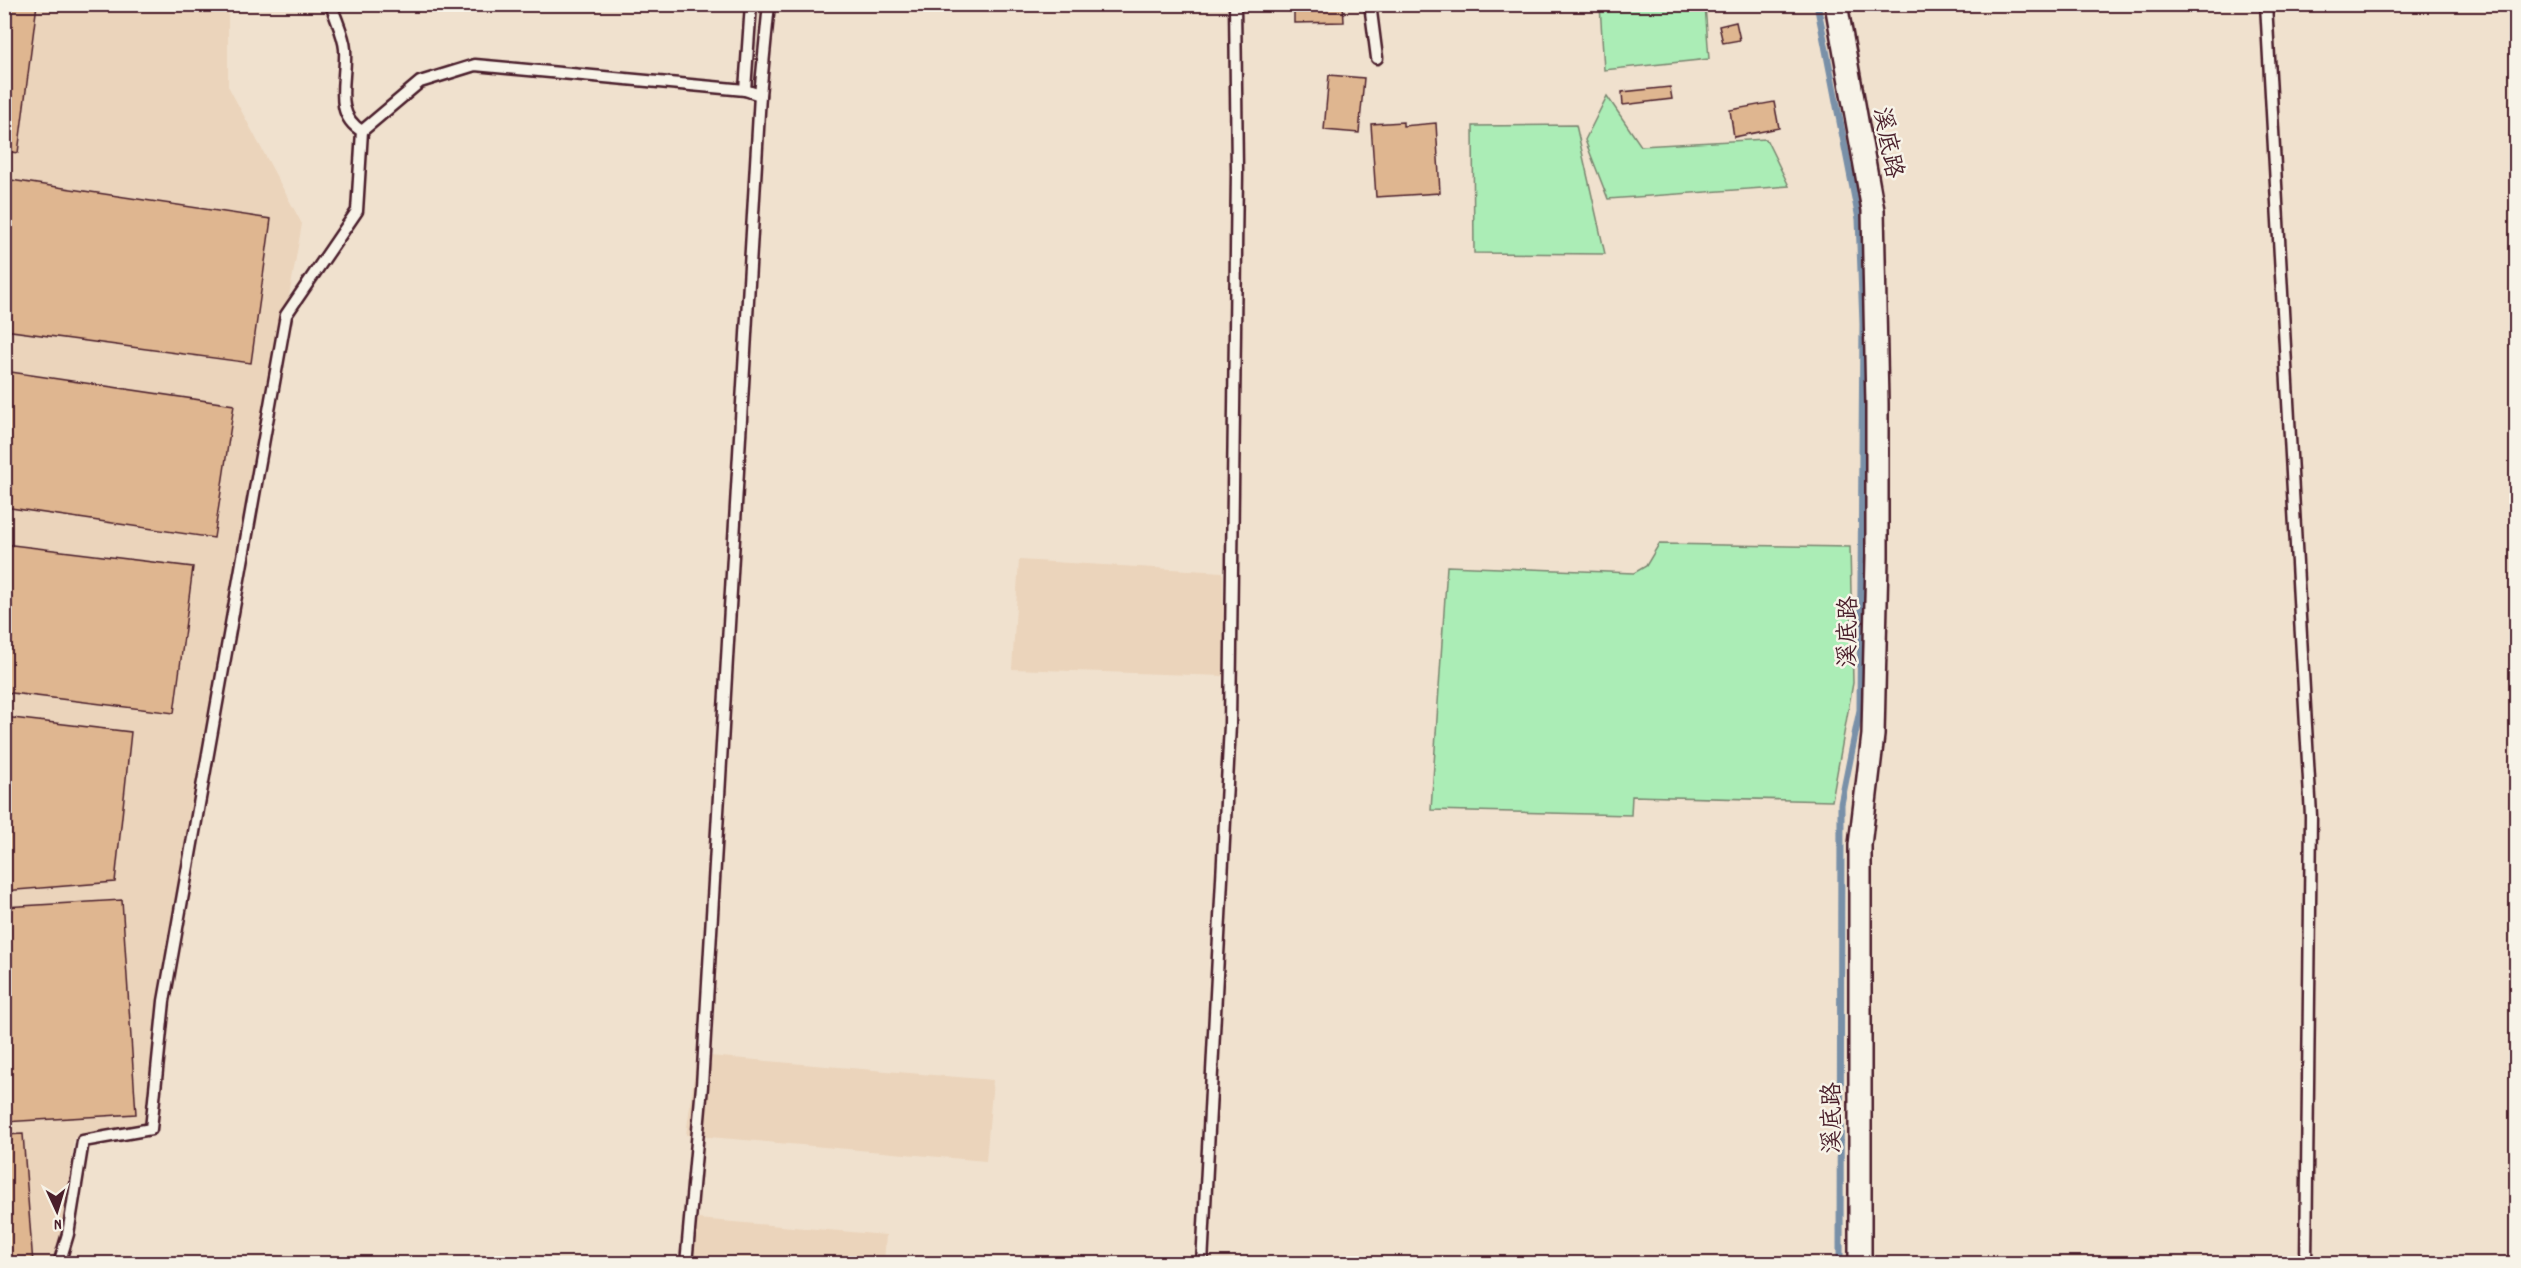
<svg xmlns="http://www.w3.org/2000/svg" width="2521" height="1268" font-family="Dekko,'LXGW WenKai TC',sans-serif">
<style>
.built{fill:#ebd4bb}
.green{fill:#abedb6;stroke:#7a8670;stroke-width:1.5}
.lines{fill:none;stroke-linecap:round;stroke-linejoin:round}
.stream{stroke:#7990a8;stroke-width:7}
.building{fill:#dfb690;stroke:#4a1f2b;stroke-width:1.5}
.lane-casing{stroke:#4a1f2b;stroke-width:15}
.street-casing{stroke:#4a1f2b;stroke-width:26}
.lane{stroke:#f7f3e8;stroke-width:10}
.street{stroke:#f7f3e8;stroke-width:21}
.labels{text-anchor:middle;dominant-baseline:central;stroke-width:5;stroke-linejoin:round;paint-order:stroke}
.street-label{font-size:24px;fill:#4a1f2b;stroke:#f7f3e8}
</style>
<rect width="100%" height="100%" fill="#f0e1ce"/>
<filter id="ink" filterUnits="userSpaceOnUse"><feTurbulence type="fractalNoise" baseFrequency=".0167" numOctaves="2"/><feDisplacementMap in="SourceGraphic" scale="12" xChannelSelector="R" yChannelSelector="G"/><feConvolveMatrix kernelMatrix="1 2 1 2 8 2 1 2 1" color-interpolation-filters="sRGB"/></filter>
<g filter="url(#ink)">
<g class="built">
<polygon points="5,5 228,5 228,86 302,224 182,897 147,1133 74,1138 60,1263 5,1264"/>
<polygon points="1019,560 1223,572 1224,676 1012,669"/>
<polygon points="697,1055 993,1080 986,1161 686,1135"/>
<polygon points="686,1218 886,1235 884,1263 686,1263"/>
</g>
<g class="green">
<polygon points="1600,5 1705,5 1709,59 1604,70"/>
<polygon points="1607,96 1641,146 1766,139 1789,186 1608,199 1585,140"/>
<polygon points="1576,125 1605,254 1474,253 1473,126"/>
<polygon points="1659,544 1850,547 1853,683 1832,801 1632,796 1631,815 1431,810 1447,566 1634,573 1646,566"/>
</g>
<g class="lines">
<polyline class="stream" points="1817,4 1859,219 1863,324 1860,710 1841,804 1840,1264"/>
</g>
<g class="building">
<polygon points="4,4 37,4 18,153 4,151"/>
<polygon points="1294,4 1343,4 1344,22 1294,23"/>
<polygon points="1736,22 1740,40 1723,43 1719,26"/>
<polygon points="1329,75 1364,78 1359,133 1324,130"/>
<polygon points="1670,87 1672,99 1623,105 1622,92"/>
<polygon points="1774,102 1779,128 1734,137 1730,110"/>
<polygon points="1403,122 1403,126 1436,123 1440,193 1376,197 1371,124"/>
<polygon points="4,179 271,219 251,363 4,330"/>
<polygon points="4,371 234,405 214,538 4,507"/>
<polygon points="4,544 193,567 174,713 4,692"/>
<polygon points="4,717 131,732 115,882 4,891"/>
<polygon points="122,900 136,1114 4,1122 4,907"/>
<polygon points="23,1134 33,1264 4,1264 4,1135"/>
</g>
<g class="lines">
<g class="lane-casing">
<g id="lane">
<path d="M 331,4 C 335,18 344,35 345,49 C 347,79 332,114 362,131"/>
<polyline points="1370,4 1377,58"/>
<polyline points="2266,4 2311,816 2306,1264"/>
<polyline points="745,90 751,4"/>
<polyline points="59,1264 68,1234 83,1141 151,1129 164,1001 286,315 357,211 362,131 420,82 475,65 745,90 760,95"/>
<polyline points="686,1264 702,1086 760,95 769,4"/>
<polyline points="1202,1264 1230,725 1237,172 1235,4"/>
</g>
</g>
<g class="street-casing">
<polyline id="street" points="1836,4 1873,210 1877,404 1877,557 1873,735 1860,845 1860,1264"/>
</g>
<use href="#lane" class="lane"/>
<use href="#street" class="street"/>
</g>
</g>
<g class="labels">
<g class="street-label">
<text transform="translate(1886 143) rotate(79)">溪底路</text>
<text transform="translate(1850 632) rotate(-89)">溪底路</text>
<text transform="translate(1834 1118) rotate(-90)">溪底路</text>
</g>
</g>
<rect width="2521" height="1268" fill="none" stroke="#f7f3e8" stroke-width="24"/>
<rect x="12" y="12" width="2497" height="1244" fill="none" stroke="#4a1f2b" stroke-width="2" filter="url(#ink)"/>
<g transform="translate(57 1211) rotate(176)" stroke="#f7f3e8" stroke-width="4.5" paint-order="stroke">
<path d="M0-4.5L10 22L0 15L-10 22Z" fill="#4a1f2b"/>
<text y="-9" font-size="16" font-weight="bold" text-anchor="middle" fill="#4a1f2b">N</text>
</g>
</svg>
